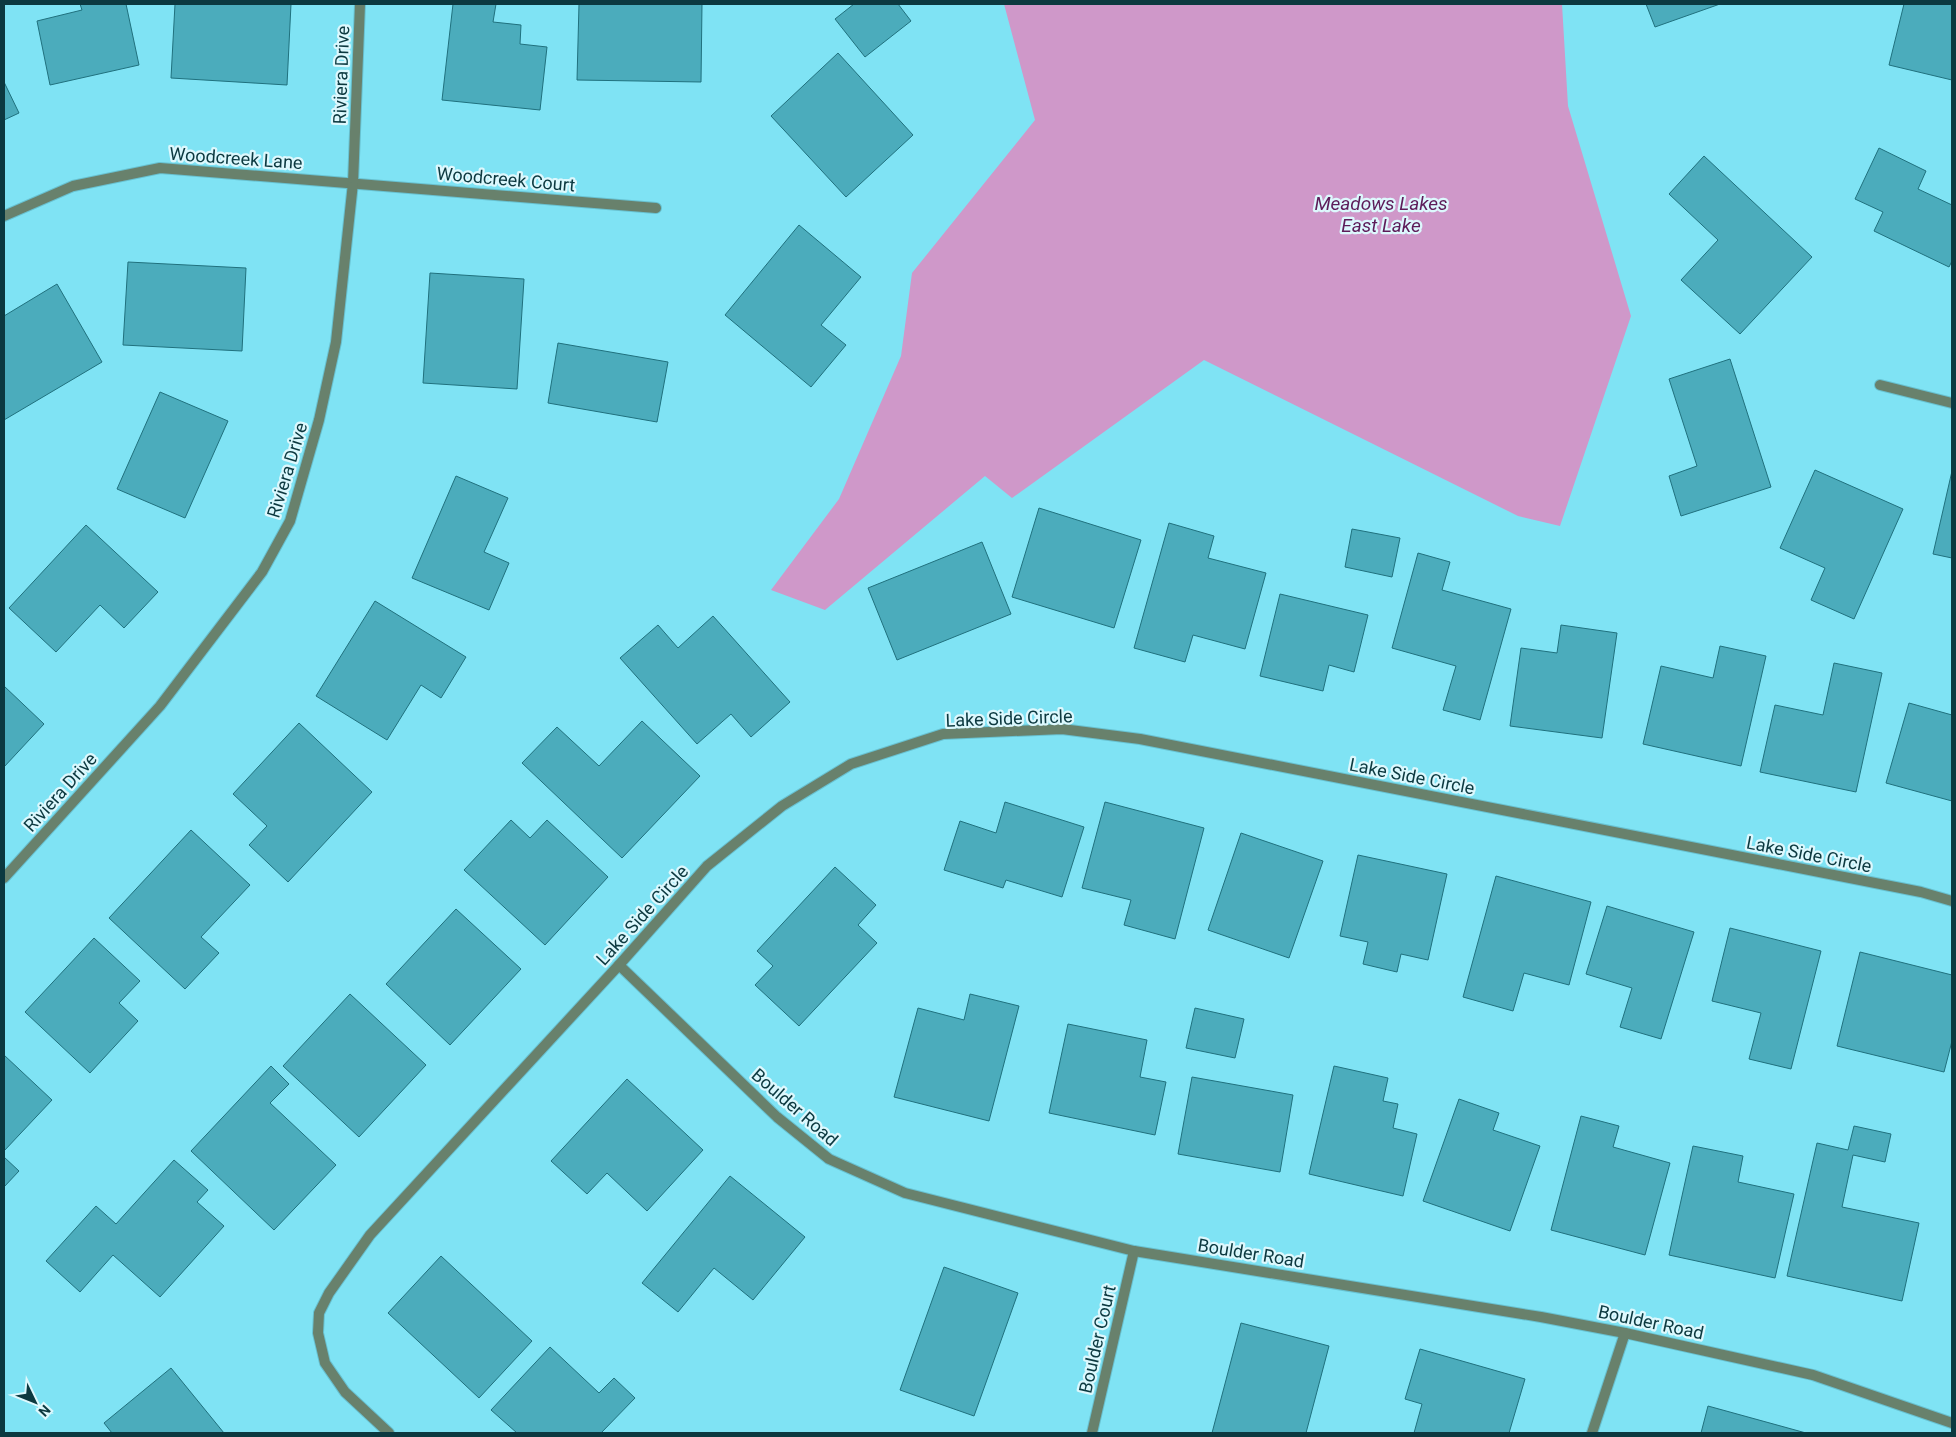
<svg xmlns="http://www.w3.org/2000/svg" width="1956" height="1437" font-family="Roboto,sans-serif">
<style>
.water{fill:#cf98c9}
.building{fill:#4bacbc;stroke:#20717e}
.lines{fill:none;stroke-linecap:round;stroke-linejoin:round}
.street-casing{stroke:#68c1d0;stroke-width:12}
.street{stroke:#68816c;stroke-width:10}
.labels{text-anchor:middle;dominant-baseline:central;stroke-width:4.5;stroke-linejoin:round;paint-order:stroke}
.street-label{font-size:18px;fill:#0c3940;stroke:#ddf8fd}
.water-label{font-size:19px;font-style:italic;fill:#5d1c59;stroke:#ddf8fd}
</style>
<rect width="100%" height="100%" fill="#7fe3f4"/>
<polygon class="water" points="1004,4 1562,4 1568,106 1631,316 1560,526 1518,516 1204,360 1012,498 985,476 825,610 771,590 839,499 901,356 912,273 1035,120"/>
<g class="building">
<polygon points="80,4 126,4 139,65 50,85 37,21 82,10"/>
<polygon points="175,4 291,4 287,85 171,78"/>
<polygon points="453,4 496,4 493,22 521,25 520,44 547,47 540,110 442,100"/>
<polygon points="579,4 702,4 701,82 577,80"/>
<polygon points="854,4 898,4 911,21 865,57 835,19"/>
<polygon points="1646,4 1720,4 1655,27"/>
<polygon points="1904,4 1952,4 1952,80 1889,65"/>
<polygon points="838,53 913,135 846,197 771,116"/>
<polygon points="4,82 19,113 4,120"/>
<polygon points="1879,148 1926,171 1918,189 1952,205 1952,261 1949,267 1874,231 1883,212 1855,199"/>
<polygon points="1704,156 1812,257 1740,334 1681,280 1718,240 1669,194"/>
<polygon points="799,225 861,277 821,325 846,345 811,387 725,315"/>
<polygon points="128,262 246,268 242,351 123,345"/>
<polygon points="430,273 524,279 517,389 423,383"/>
<polygon points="57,284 102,362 4,420 4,316"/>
<polygon points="558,343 668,362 657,422 548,403"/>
<polygon points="1730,359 1771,487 1681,516 1669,476 1697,466 1669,379"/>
<polygon points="160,392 228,421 185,518 117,489"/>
<polygon points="1815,470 1903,509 1854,619 1811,600 1825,568 1780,548"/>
<polygon points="1952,471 1952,558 1933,554"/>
<polygon points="456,476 508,498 484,552 509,563 489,610 412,578"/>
<polygon points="1039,508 1141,540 1114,628 1012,597"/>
<polygon points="1169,523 1214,536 1208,558 1266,573 1245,649 1193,635 1185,662 1134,648"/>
<polygon points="86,525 158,592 124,628 100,605 56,652 9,608"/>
<polygon points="1352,529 1400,538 1392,577 1345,567"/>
<polygon points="982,542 1011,614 897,660 868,588"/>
<polygon points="1418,553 1450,562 1442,590 1511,609 1480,720 1443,710 1456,666 1392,648"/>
<polygon points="1280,594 1368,615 1354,672 1329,665 1323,691 1260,676"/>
<polygon points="375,601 466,657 441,698 421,685 387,740 316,696"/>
<polygon points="713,616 790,702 751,737 731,714 697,744 620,658 658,625 678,648"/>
<polygon points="1561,625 1617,633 1602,738 1510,726 1521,648 1557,653"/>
<polygon points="1720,646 1766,656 1741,766 1643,744 1661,666 1713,678"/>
<polygon points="1834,663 1882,673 1856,792 1760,772 1775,705 1823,715"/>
<polygon points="4,686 44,724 4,767"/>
<polygon points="1909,703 1952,715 1952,801 1886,783"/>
<polygon points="642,721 700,776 622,858 522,763 557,727 599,766"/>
<polygon points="299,723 372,792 288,882 249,845 267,826 233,794"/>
<polygon points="1005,802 1084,827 1062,897 1006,880 1003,888 944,870 960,821 996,833"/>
<polygon points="1105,802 1204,828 1175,939 1124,925 1131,900 1082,888"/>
<polygon points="511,820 530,838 547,820 608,877 545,945 464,870"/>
<polygon points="191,830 250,885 201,937 219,953 185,989 109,918"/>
<polygon points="1241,833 1323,861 1289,958 1208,930"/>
<polygon points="1358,855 1447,874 1428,960 1401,954 1397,972 1363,964 1368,942 1340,936"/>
<polygon points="835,867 876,905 858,925 877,943 799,1026 755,985 773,966 757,951"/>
<polygon points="1496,876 1591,902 1569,985 1524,973 1513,1011 1463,997"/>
<polygon points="1607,906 1694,932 1661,1039 1620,1027 1632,988 1586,974"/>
<polygon points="456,909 521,969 450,1045 386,984"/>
<polygon points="1730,928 1821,951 1791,1069 1749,1059 1761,1013 1712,1001"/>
<polygon points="94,938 140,981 119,1003 138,1021 90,1073 25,1012"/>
<polygon points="1860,952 1952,975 1952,1041 1944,1072 1837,1046"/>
<polygon points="350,994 426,1065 359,1137 283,1066"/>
<polygon points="970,994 1019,1006 989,1121 894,1097 918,1008 964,1020"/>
<polygon points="1195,1008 1244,1019 1235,1058 1186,1048"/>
<polygon points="1068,1024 1147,1040 1140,1077 1166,1082 1155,1135 1049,1113"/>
<polygon points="4,1055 52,1100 4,1151"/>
<polygon points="271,1066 289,1084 270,1103 336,1165 274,1230 191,1151"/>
<polygon points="1334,1066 1388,1078 1383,1101 1398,1104 1393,1128 1417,1134 1403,1196 1309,1174"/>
<polygon points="1192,1077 1293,1095 1280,1172 1178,1154"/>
<polygon points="627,1079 703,1150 647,1211 607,1173 587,1194 551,1161"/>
<polygon points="1459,1099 1499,1113 1493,1130 1540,1146 1510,1231 1423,1201"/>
<polygon points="1581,1116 1619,1126 1613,1147 1670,1163 1645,1255 1551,1230"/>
<polygon points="1854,1126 1891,1134 1885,1162 1853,1155 1842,1207 1919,1223 1902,1301 1787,1276 1817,1143 1848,1150"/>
<polygon points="1693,1146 1743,1156 1738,1182 1794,1194 1775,1278 1669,1255"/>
<polygon points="4,1157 19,1171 4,1187"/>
<polygon points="174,1160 208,1190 197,1202 224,1226 160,1297 113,1255 80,1292 46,1261 96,1206 116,1224"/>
<polygon points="730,1176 805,1237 753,1300 714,1268 678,1312 642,1283"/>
<polygon points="441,1256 532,1341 479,1398 388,1313"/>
<polygon points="944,1267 1018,1293 974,1416 900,1390"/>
<polygon points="1241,1323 1329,1346 1306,1433 1212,1433"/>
<polygon points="550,1347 599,1393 614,1378 635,1398 601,1433 517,1433 491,1410"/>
<polygon points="1420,1349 1525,1379 1509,1433 1414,1433 1422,1404 1405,1399"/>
<polygon points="171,1368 224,1433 112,1433 104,1423"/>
<polygon points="1708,1406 1806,1433 1701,1433"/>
</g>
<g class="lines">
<g class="street-casing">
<g id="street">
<polyline points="4,216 73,186 160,168 656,208"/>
<polyline points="1880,385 1952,403"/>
<polyline points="4,878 160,706 262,572 290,521 319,420 336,342 353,183 360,4"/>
<polyline points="619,965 777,1117 829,1159 905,1193 1134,1251 1541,1317 1625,1333 1813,1375 1952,1423"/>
<polyline points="389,1433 345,1392 325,1363 318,1333 319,1313 329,1293 370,1235 619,965 707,866 782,806 851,764 943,734 1062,729 1140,739 1921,892 1952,901"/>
<polyline points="1092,1433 1134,1251"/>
<polyline points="1592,1433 1625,1333"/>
</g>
</g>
<use href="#street" class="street"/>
</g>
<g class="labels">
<g class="street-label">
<text transform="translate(341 75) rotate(-88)">Riviera Drive</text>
<text transform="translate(236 158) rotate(4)">Woodcreek Lane</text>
<text transform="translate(506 179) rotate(5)">Woodcreek Court</text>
<text transform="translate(287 470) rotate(-73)">Riviera Drive</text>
<text transform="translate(1009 718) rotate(-2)">Lake Side Circle</text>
<text transform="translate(1412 776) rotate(11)">Lake Side Circle</text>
<text transform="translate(60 792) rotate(-48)">Riviera Drive</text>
<text transform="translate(1809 854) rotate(11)">Lake Side Circle</text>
<text transform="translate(642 915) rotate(-48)">Lake Side Circle</text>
<text transform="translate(795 1107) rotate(41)">Boulder Road</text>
<text transform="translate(1251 1253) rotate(9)">Boulder Road</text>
<text transform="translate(1651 1322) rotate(12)">Boulder Road</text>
<text transform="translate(1097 1339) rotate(-77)">Boulder Court</text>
</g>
<g class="water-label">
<text x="1381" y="203">Meadows Lakes<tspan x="1381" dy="22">East Lake</tspan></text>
</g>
</g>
<rect width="1956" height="1437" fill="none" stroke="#0c3940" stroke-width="10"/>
<g transform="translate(35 1402) rotate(133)" stroke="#ddf8fd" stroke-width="4" paint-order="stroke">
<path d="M0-4L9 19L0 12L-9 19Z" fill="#0c3940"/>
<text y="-8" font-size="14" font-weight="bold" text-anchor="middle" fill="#0c3940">N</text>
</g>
</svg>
